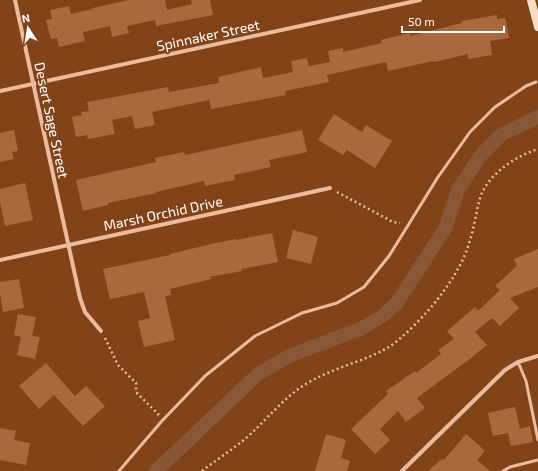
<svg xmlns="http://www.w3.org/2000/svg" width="538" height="471" font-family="'Exo 2',sans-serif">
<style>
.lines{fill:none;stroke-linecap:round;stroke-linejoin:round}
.canal{stroke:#875738;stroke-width:14}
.building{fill:#aa683e}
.path{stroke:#ebbb9e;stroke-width:2.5;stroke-dasharray:2 3;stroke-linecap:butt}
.lane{stroke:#ebbb9e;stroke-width:3}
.street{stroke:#ebbb9e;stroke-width:4}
.secondary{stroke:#f8dcca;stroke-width:8}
.labels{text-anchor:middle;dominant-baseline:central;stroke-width:4;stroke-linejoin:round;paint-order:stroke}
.street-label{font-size:14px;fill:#fff;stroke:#834319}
</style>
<rect width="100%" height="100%" fill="#834319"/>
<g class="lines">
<polyline class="canal" points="156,471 258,374 289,356 360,329 381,317 396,304 445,229 458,190 481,155 502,134 538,117"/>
</g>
<g class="building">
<polygon points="129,0 165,0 167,10 192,4 191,0 210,0 213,15 156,26 155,20 127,26 129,33 112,37 110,26 83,32 85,41 59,47 57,38 51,39 46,20 52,19 50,10 69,6 71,14 93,9 93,8"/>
<polygon points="497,15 497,19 505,18 509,38 490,41 492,55 468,59 468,54 434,62 433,61 388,71 386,62 327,75 329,82 285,91 286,95 211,109 209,100 152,112 155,125 135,129 132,116 112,120 115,134 88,139 87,135 76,137 72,117 82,115 81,112 89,111 87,102 168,87 169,92 219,83 218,77 261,67 263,78 293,72 291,61 307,58 309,66 330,62 328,51 343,48 343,52 382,43 381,40 410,33 410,36 462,23 462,21"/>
<polygon points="334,114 362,132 366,125 392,141 375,168 347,150 343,155 318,140"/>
<polygon points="14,130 18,151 12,152 14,159 0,162 0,133"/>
<polygon points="302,130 307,152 269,160 271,167 234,175 235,180 205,186 204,181 156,192 157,193 108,203 108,205 83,211 76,180 156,162 155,158 184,152 185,155"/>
<polygon points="25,183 33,220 5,226 0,202 0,189"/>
<polygon points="293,230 318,237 311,264 286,258"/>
<polygon points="272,233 278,262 242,269 242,271 210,277 211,279 170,289 171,295 165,296 175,340 144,347 138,321 150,318 144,292 110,299 103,269 170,255 170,254 211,244 236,239 236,240"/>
<polygon points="538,249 538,287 510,298 519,308 500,326 492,318 475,332 487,345 471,358 417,398 425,408 406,422 398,411 380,429 390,440 375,454 351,429 388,394 386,391 415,371 416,373 441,354 438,350 454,339 447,331 475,307 478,311 500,290 495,286 517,266 514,259"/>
<polygon points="19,279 24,308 3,312 0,293 0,282"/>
<polygon points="18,314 36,317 32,336 40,337 35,359 17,355 21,337 14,335"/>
<polygon points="46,363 75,396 86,386 105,406 83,426 54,395 39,409 19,386"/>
<polygon points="515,407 520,429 530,426 533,442 511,446 508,433 493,436 488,413"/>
<polygon points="0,428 16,431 14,440 30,443 26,465 0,460"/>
<polygon points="326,434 346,440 341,458 350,461 347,471 315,471"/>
<polygon points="466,434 485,451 477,460 490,471 428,471 442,459 444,460"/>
</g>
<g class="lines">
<g class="path">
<polyline points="337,192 393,222 400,223"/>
<polyline points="105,338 118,365 136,383 136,392 159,415"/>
<path d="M 202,471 C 216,460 232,450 246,438 C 268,419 285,395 311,381 C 336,367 365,361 389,347 C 403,338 427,313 437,300 C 451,282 464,262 470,240 C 475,225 476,210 481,195 C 490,173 516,156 538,149"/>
</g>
<g class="lane">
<polyline points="518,362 526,381 538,440"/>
<polyline points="119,471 161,422 205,376 255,336 302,313 337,303 364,287 389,256 438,177 470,132 495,107 526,86 536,82"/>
<polyline points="503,471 510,467 538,460"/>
</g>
<g class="street">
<polyline points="15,0 80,298 85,312 101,331"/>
<polyline points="0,91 420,0"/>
<polyline points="0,260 330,188"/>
<polyline points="402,471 505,370 518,362 538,356"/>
</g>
<polyline class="secondary" points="531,0 538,27"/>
</g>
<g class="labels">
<g class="street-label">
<text transform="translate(208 35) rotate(-12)">Spinnaker Street</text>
<text transform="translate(52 120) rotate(78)">Desert Sage Street</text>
<text transform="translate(163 213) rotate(-12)">Marsh Orchid Drive</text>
</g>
</g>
<g transform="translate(28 28) rotate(348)" stroke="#834319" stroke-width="3" paint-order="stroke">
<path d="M0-3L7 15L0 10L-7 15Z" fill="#ffffff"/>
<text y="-6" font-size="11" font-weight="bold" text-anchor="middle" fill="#ffffff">N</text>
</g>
<path d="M402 26v6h102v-6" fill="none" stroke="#ffffff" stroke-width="2"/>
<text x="408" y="26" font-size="12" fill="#ffffff" stroke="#834319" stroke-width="3" paint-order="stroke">50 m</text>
</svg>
